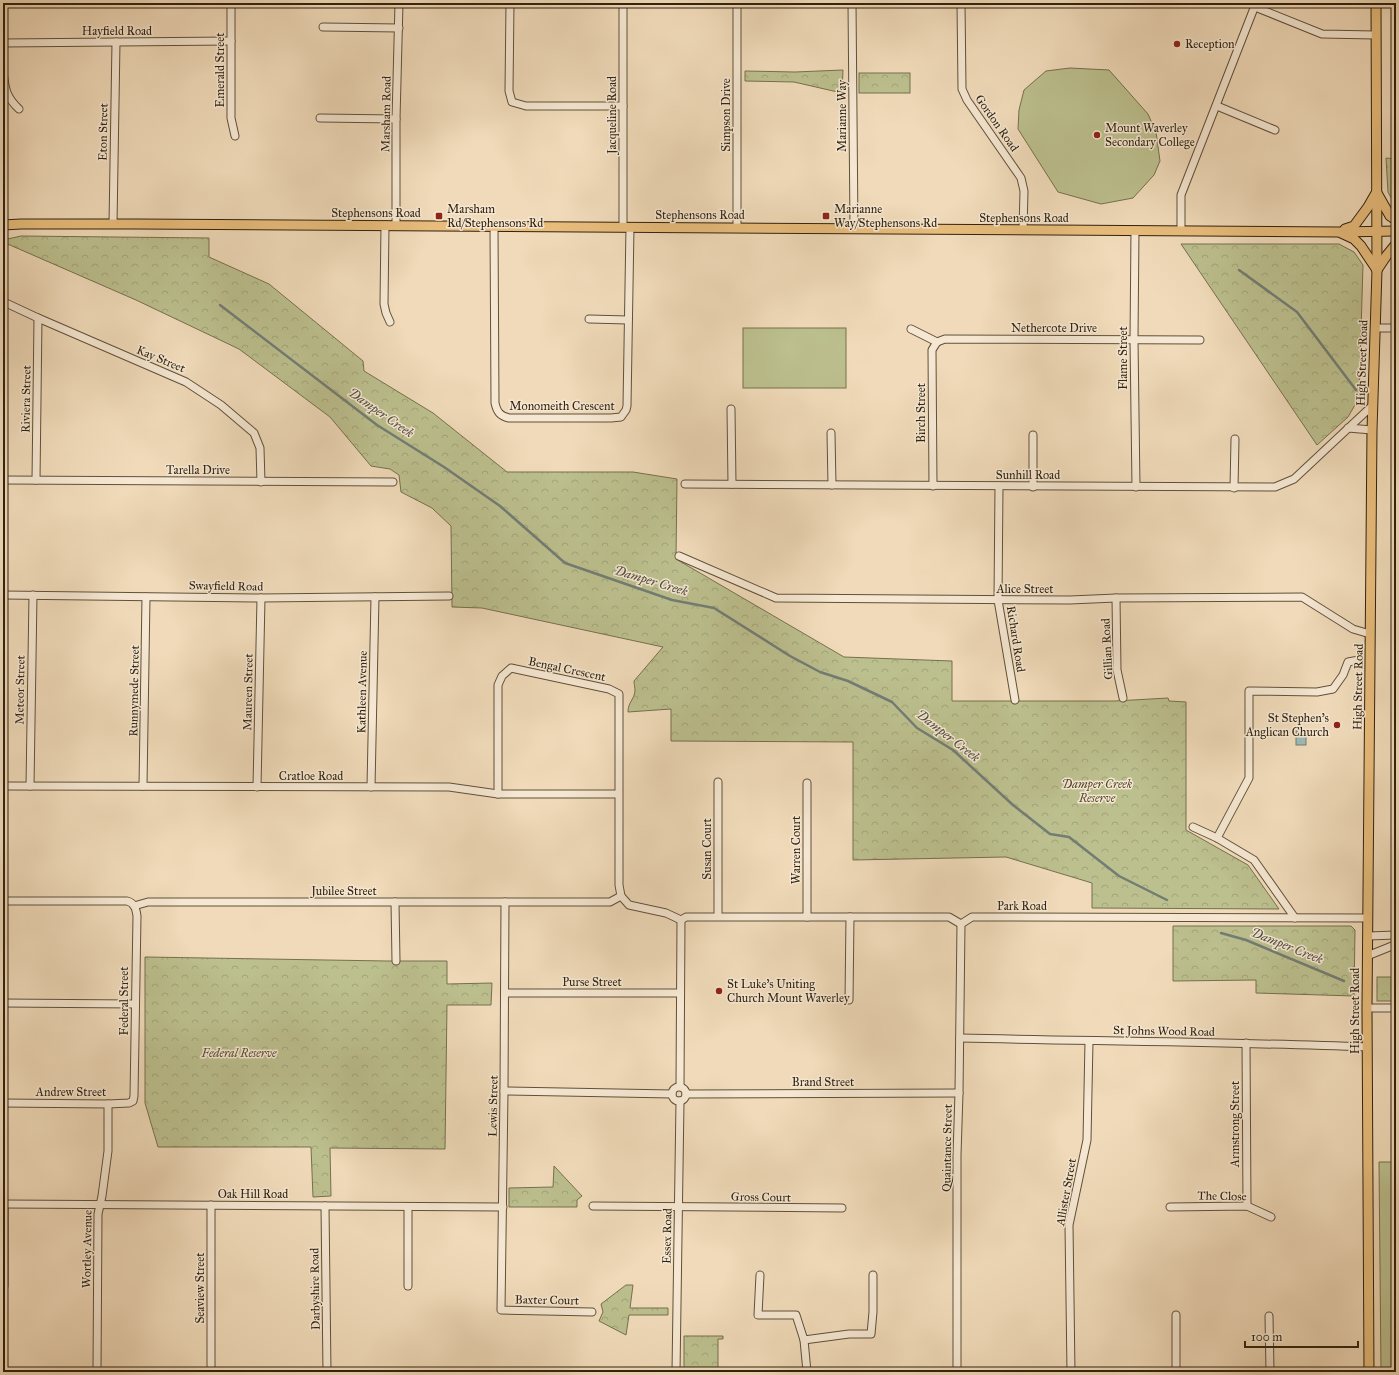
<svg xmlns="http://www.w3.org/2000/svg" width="1399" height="1375" font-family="'IM FELL Great Primer',serif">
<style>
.grass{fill:#bcbf8e;stroke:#76704e}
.park{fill:url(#park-crowns);stroke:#76704e}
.water{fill:#9db9b8;stroke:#727d74}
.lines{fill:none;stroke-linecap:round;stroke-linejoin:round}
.stream{stroke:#727d74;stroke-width:2.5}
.minor-casing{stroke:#61503a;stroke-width:9}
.major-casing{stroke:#31220f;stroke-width:11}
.minor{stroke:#f5e7d2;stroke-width:7}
.major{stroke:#e8bd7c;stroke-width:9}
.poi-dot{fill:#8f2418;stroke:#f5e7d2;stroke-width:1.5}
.labels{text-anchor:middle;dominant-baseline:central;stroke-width:3;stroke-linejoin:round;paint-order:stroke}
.street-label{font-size:12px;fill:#31220f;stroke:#f5e7d2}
.poi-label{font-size:12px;fill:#31220f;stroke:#f5e7d2;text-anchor:start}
.park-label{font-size:12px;font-style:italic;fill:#54492f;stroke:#f5e7d2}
.water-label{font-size:13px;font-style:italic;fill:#514f42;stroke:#f5e7d2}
</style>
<defs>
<pattern id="park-crowns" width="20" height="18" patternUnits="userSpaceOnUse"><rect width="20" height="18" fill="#bcbf8e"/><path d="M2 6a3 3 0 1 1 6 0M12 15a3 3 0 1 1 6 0" fill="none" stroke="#a2a479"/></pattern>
</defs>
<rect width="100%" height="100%" fill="#f0dab9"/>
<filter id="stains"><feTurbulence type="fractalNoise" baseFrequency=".005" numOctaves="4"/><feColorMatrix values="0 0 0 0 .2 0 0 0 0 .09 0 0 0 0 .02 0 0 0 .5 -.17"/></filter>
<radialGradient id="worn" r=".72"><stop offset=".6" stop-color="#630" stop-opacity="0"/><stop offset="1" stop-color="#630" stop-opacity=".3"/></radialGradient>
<g class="grass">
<polygon points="1070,68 1109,70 1148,114 1156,132 1160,161 1154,175 1133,198 1101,204 1058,192 1018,129 1019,110 1024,90 1046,71"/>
<rect x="743" y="328" width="103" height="60"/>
<polygon points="1379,1162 1396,1162 1396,1372 1381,1372"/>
</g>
<g class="park">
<polygon points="843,70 842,93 794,82 745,81 745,71 795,72"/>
<rect x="859" y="73" width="51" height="20"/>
<polygon points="1386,158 1396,159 1396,207 1388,192"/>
<path d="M 21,236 L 209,238 L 209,257 L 269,284 L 363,361 L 364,371 L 433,413 L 507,472 L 633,472 L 677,479 L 676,559 L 844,657 L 952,661 L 952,701 L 1115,701 L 1168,698 L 1169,701 L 1186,702 L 1186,830 L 1248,865 L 1279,909 L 1092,908 L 1092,883 L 1006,857 L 853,860 L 853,742 L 671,741 L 671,709 L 628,712 C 628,702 634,700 635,691 C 635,687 634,684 634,681 L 663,647 L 482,608 L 452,607 L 451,526 L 432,508 L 401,492 L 399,475 L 390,469 L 371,466 L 330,417 L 239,349 L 136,300 L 3,242 L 3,240 Z"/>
<polygon points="1181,244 1339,244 1354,252 1363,265 1359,398 1348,417 1317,445"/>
<polygon points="1173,926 1351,926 1355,930 1354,996 1256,993 1256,980 1173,981"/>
<polygon points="145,957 387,961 447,961 447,984 492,983 491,1005 447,1005 445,1149 330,1148 331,1196 313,1197 311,1147 158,1147 145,1103"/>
<rect x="1377" y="977" width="19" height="24"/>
<polygon points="554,1166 582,1196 577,1200 577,1207 509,1207 509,1188 553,1187"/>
<polygon points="626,1285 633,1285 630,1308 668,1308 668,1315 629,1315 626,1335 599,1321 603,1312 601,1304"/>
<polygon points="684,1336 723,1336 723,1339 718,1339 718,1372 684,1372"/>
</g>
<rect class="water" x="1296" y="731" width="10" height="14"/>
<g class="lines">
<g class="stream">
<polyline points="1239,270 1297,312 1356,390"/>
<polyline points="220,305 377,425 444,467 500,506 565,563 672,600 714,608 790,656 820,672 848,681 892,702 917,728 953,750 1013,805 1050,834 1069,837 1119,876 1167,900"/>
<polyline points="1221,933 1246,940 1344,981"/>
<polyline points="1392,985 1396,985"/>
</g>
<g class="minor-casing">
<g id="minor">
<polyline points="231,3 231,118 235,136"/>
<polyline points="510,3 509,91 512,102 526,106 623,106"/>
<polyline points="852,3 854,228"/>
<polyline points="961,3 962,89 967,100 1021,178 1024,191 1023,230"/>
<polyline points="1255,7 1322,34 1375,35"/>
<polyline points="323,27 399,28"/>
<polyline points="3,43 231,41"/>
<path d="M 3,71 C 5,89 6,97 19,109"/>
<polyline points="1217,106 1275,130"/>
<polyline points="320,118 396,119"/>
<polyline points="113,224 116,42"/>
<polyline points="385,225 384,304 386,313 390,322"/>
<polyline points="396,225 396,119 399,3"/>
<path d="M 494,226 L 495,403 C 497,412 500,416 509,418 L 611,418 L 621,417 L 626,410 L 627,406 L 630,227"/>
<polyline points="623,227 623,3"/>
<polyline points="737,228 737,3"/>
<polyline points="1135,230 1134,340 1136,487"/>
<polyline points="1181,231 1181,195 1256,3"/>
<polyline points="3,304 6,303 38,318 186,382 221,405 254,433 260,448 261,482"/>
<polyline points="589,319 628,320"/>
<polyline points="1375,328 1396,328"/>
<polyline points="911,329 937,342"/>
<polyline points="937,342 945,339 1200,340"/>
<polyline points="731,409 732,484"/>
<polyline points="1348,428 1372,430"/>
<polyline points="831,433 832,485"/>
<polyline points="1033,435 1033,487"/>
<polyline points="3,480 393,482"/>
<polyline points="36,480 38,318"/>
<polyline points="685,484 1275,487 1294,479 1373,405"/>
<polyline points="933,486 932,350 937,342"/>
<polyline points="999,486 998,600 1015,700"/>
<polyline points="1234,488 1235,439"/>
<polyline points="679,556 776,598 1070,600 1116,598 1302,597 1353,629 1370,634"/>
<polyline points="3,595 261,598 449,596"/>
<polyline points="1116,598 1117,670 1123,698"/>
<polyline points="718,782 718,916"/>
<polyline points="807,783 807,917"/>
<polyline points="3,786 449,787 498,794 618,794"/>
<polyline points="30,786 33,595"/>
<polyline points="143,786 146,597"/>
<polyline points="257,787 261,598"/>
<polyline points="371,787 375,597"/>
<polyline points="498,794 498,685 502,676 511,668 609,689 619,694 619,885 621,896"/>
<polyline points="1193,827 1217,838 1254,860 1295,918"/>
<polyline points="1217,838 1249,778 1249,691 1317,692 1333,689 1343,675 1348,662 1359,660"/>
<path d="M 3,901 L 127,901 C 135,903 136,909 137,916 L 134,1096 L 133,1101 L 129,1103 L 108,1104 L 3,1103"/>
<polyline points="395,902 396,961"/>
<polyline points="505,902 504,1091 501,1310 592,1312"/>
<polyline points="134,906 148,902 610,902 621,896 629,905 666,913 681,920"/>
<polyline points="681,920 686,917 949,917 961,924 972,917 1368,918"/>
<polyline points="1368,936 1396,935"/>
<polyline points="1367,956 1392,946 1396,943"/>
<polyline points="505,993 680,993"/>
<polyline points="849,1000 850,917"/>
<polyline points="3,1003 135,1004"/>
<polyline points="1367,1008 1396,1008"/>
<path d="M 960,1038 C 1096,1041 1231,1042 1367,1047"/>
<polyline points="1246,1043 1247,1206"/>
<polyline points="680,1086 681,920"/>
<circle cx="679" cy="1094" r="7"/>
<polyline points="504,1091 672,1094"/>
<polyline points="686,1094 959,1093"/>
<polyline points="3,1204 503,1207"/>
<polyline points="4,1204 4,1286"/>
<polyline points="325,1206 327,1372"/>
<polyline points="593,1206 842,1208"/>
<polyline points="1170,1207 1247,1206 1271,1217"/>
<polyline points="760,1275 758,1315 796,1315 804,1340 849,1334 871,1334 873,1312 873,1275"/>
<polyline points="408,1286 408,1207"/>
<polyline points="1176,1315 1176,1372"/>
<polyline points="1269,1316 1270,1372"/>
<polyline points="804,1340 807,1372"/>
<polyline points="3,1372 3,1370"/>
<polyline points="97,1372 98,1214 102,1196 108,1151 108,1104"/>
<polyline points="211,1372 211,1205"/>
<polyline points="676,1372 680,1101"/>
<polyline points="957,1372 957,1155 959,1093 961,924"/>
<polyline points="1071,1372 1069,1225 1087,1140 1089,1041"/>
</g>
</g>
<g class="major-casing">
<g id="major">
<polyline points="1377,193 1390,216 1396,220"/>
<polyline points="3,225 21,224 137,224 1339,232 1396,231"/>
<polyline points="1345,229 1354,226 1368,207 1376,193"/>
<polyline points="1341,233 1354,239 1361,246 1377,270"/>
<polyline points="1377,270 1387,255 1396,244"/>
<polyline points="1369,1372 1367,1008 1372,430 1377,270 1376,3"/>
</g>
</g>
<use href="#minor" class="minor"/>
<use href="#major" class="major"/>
</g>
<g class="poi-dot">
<circle cx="1177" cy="44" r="4"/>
<circle cx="1097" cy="135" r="4"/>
<rect x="435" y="212" width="8" height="8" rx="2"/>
<rect x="822" y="212" width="8" height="8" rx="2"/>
<circle cx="1337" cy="725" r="4"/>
<circle cx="719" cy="991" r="4"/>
</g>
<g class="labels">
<g class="street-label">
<text x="117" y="31">Hayfield Road</text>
<text transform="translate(220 70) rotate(-90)">Emerald Street</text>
<text transform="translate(386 114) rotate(-89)">Marsham Road</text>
<text transform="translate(612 115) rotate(-90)">Jacqueline Road</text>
<text transform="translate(726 115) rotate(-90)">Simpson Drive</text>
<text transform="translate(842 116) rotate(-90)">Marianne Way</text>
<text transform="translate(997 123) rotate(55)">Gordon Road</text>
<text transform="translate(103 132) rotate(-89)">Eton Street</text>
<text x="376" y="213">Stephensons Road</text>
<text x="700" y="215">Stephensons Road</text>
<text x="1024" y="218">Stephensons Road</text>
<text x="1054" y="328">Nethercote Drive</text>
<text transform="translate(1123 358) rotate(-90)">Flame Street</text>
<text transform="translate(161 359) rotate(23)">Kay Street</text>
<text transform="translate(1362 363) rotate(-88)">High Street Road</text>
<text transform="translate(26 399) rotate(-89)">Riviera Street</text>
<text x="562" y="406">Monomeith Crescent</text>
<text transform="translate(921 413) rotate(-90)">Birch Street</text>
<text x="198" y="470">Tarella Drive</text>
<text x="1028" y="475">Sunhill Road</text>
<text transform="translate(226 586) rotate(1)">Swayfield Road</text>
<text x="1025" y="589">Alice Street</text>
<text transform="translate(1016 639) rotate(81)">Richard Road</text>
<text transform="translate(1107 649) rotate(-93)">Gillian Road</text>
<text transform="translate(567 669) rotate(12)">Bengal Crescent</text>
<text transform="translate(1358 687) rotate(-89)">High Street Road</text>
<text transform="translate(20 690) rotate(-89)">Meteor Street</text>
<text transform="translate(134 691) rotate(-89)">Runnymede Street</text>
<text transform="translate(248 692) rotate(-89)">Maureen Street</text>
<text transform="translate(362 692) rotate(-89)">Kathleen Avenue</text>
<text x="311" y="776">Cratloe Road</text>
<text transform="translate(707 849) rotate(-90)">Susan Court</text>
<text transform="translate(796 850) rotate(-90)">Warren Court</text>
<text x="344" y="891">Jubilee Street</text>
<text x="1022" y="906">Park Road</text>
<text x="592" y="982">Purse Street</text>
<text transform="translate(124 1001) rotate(-90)">Federal Street</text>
<text transform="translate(1355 1011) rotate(-90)">High Street Road</text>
<text transform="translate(1164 1031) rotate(1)">St Johns Wood Road</text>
<text x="823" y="1082">Brand Street</text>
<text x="71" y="1092">Andrew Street</text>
<text transform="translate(493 1106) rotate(-89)">Lewis Street</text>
<text transform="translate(1235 1124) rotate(-90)">Armstrong Street</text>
<text transform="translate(947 1148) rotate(-89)">Quaintance Street</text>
<text transform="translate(1066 1192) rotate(-80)">Allister Street</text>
<text x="253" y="1194">Oak Hill Road</text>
<text transform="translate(1222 1196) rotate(1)">The Close</text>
<text transform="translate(761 1197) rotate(1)">Gross Court</text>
<text transform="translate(667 1236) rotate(-89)">Essex Road</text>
<text transform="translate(87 1249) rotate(-89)">Wortley Avenue</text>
<text transform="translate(200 1288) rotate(-90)">Seaview Street</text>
<text transform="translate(315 1289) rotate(-91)">Darbyshire Road</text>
<text transform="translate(547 1300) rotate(1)">Baxter Court</text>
</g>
<g class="poi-label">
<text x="1185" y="44">Reception</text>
<text x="1105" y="128">Mount Waverley<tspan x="1105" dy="14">Secondary College</tspan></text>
<text x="447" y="209">Marsham<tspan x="447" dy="14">Rd/Stephensons Rd</tspan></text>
<text x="834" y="209">Marianne<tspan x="834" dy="14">Way/Stephensons Rd</tspan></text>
<text x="1329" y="718" text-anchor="end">St Stephen's<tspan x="1329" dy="14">Anglican Church</tspan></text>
<text x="727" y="984">St Luke's Uniting<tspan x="727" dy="14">Church Mount Waverley</tspan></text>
</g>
<g class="park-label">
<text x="1097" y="784">Damper Creek<tspan x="1097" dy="14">Reserve</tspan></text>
<text x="239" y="1053">Federal Reserve</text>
</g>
<g class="water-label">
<text transform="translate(381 413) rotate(35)">Damper Creek</text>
<text transform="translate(651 581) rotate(17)">Damper Creek</text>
<text transform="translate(948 736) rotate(38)">Damper Creek</text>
<text transform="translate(1287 946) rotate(22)">Damper Creek</text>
</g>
</g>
<rect width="1399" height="1375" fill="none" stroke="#f0dab9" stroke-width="16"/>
<rect x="4" y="4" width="1391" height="1367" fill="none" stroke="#31220f" stroke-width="2"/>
<rect x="8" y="8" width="1383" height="1359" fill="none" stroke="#31220f"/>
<path d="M1245 1341v6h113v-6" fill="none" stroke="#31220f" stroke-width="2"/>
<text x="1251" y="1341" font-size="12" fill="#31220f" stroke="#f5e7d2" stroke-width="3" paint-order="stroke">100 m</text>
<rect width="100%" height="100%" filter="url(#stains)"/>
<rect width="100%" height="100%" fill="url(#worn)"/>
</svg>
